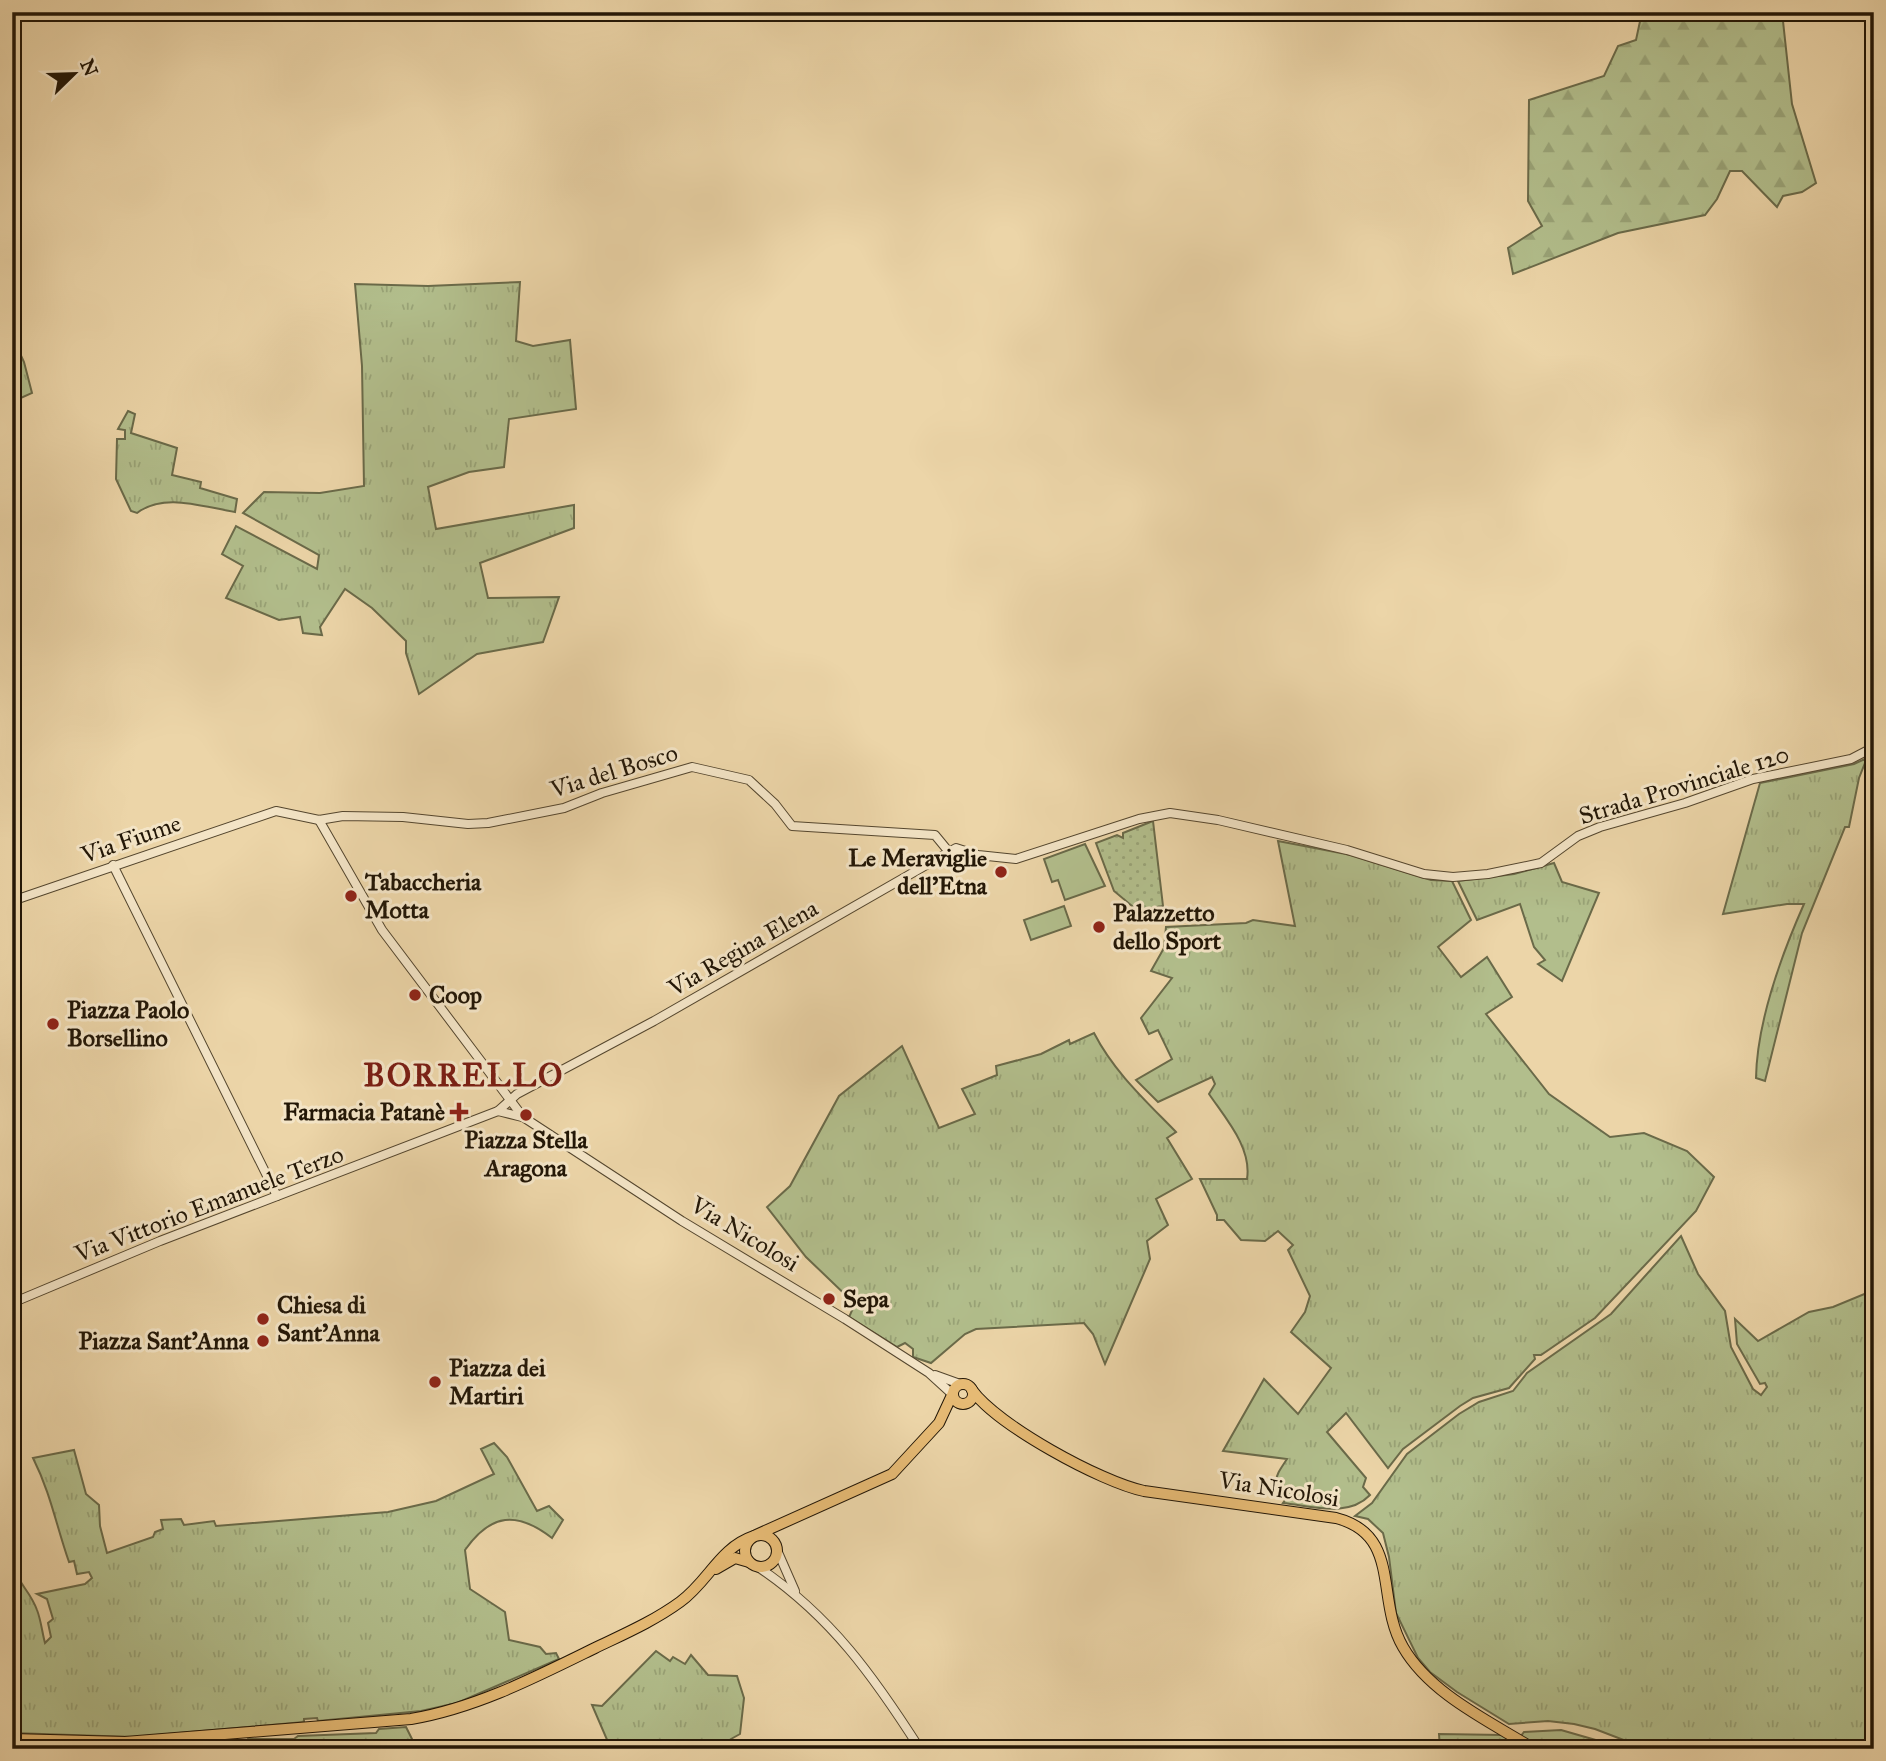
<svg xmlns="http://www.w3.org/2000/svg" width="1886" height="1761" font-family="'IM FELL Great Primer',serif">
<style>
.grass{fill:url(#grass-tufts);stroke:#6a6a49;stroke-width:2}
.forest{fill:url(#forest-firs);stroke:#6a6a49;stroke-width:2}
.park{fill:url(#park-dots);stroke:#6a6a49;stroke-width:2}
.pitch{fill:#b2be8c;stroke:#6a6a49;stroke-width:2}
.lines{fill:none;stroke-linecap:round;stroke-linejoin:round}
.minor-casing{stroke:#54462e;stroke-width:10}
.major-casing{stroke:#221606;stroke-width:12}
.minor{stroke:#f3e4c6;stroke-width:8}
.major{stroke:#e6ba74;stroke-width:10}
.poi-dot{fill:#8f2418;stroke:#f3e4c6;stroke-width:2.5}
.labels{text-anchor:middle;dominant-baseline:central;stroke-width:6;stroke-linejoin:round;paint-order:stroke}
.street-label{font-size:24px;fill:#221606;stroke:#f3e4c6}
.poi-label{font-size:24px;font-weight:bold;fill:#221606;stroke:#f3e4c6;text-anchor:start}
.district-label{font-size:32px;font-weight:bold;letter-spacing:2px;fill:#7a1f14;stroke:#f3e4c6}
</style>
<defs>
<pattern id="grass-tufts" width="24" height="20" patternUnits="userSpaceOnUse" patternTransform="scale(1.75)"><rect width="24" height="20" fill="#b2be8c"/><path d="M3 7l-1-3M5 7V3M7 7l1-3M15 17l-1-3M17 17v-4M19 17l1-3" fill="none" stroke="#99a377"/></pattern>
<pattern id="forest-firs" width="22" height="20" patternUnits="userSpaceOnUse" patternTransform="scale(1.75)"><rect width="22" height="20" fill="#b2be8c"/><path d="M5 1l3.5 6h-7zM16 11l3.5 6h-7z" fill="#99a377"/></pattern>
<pattern id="park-dots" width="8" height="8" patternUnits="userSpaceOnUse" patternTransform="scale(1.75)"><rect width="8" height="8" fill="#b2be8c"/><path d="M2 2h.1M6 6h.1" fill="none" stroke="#99a377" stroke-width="1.8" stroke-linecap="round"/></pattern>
</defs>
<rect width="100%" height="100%" fill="#ecd5a8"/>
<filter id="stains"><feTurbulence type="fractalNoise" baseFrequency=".00286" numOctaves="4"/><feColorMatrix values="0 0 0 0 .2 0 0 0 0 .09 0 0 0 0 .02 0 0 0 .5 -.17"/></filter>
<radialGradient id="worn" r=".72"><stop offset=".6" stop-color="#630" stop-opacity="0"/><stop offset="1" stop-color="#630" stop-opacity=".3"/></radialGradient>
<g class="grass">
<polygon points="520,282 516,341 533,346 570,340 576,409 509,419 504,467 469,472 428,487 436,529 574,505 574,528 480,563 488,598 559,597 543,642 477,654 419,694 406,653 406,641 372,608 345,589 320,627 322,635 303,633 300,617 279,620 226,598 243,566 222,554 236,526 317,569 319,555 243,513 264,492 320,493 364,486 362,366 355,284 428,286"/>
<polygon points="12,336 24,362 32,393 12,402"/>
<path d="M 128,411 L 135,414 L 131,433 L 177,448 L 172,475 L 201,482 L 200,488 L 237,499 L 235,512 C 203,507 164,492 137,513 L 131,511 L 116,479 L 117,439 L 125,439 L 125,430 L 118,429 Z"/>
<path d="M 1867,758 L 1859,778 L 1849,827 L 1845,827 L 1802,933 L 1765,1081 L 1756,1078 C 1757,1022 1781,956 1804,904 L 1787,904 L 1723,914 L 1760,783 L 1854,764 Z"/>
<path d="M 1278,841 L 1351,855 L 1431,880 L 1452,881 L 1471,920 L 1438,947 L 1461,977 L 1487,957 L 1512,997 L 1486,1014 L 1549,1094 L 1610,1137 L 1644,1133 L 1687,1151 L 1714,1177 L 1696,1211 L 1595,1318 L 1541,1355 L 1534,1355 L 1535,1359 L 1509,1388 L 1473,1398 L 1460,1406 L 1403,1449 L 1388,1468 L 1346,1413 L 1327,1432 L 1366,1478 L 1363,1487 L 1370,1495 C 1348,1518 1312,1506 1283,1503 L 1286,1499 C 1273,1477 1274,1479 1287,1459 L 1223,1451 L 1264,1379 L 1298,1414 L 1331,1368 L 1291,1332 L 1305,1312 L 1310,1296 L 1288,1250 L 1293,1245 L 1278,1231 L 1265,1241 L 1241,1240 L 1224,1220 L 1217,1220 L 1217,1215 L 1200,1179 L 1247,1179 C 1252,1148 1226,1119 1209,1094 L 1215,1084 L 1212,1077 L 1158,1102 L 1136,1080 L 1172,1059 L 1158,1030 L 1149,1034 L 1141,1018 L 1172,978 L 1151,971 L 1164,948 L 1166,927 L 1246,923 L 1253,920 L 1295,926 Z"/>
<polygon points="1554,863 1562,882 1599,893 1562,981 1538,964 1545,960 1534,947 1520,904 1477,920 1458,881 1514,874"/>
<path d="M 1094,1033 C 1114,1072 1146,1101 1176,1132 L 1167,1138 L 1192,1179 L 1156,1199 L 1168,1225 L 1147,1241 L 1150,1259 L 1105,1364 L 1093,1334 L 1084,1323 L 976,1329 L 965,1334 L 931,1363 L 913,1357 L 913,1349 L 905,1343 L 897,1347 L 849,1317 L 855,1304 L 806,1257 L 767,1207 L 790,1186 L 839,1096 L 902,1046 L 939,1128 L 975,1114 L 962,1089 L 997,1075 L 996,1066 L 1041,1054 L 1069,1040 L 1070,1044 Z"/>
<polygon points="1681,1236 1698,1274 1725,1311 1731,1347 1753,1389 1761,1395 1767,1387 1765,1383 1760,1384 1737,1344 1735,1319 1758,1341 1809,1312 1833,1307 1874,1290 1874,1749 1647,1749 1595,1729 1574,1724 1548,1721 1509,1724 1457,1692 1430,1672 1418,1658 1396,1613 1389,1557 1383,1533 1368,1519 1355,1516 1372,1503 1407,1454 1459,1414 1479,1402 1513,1391 1527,1373 1611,1314"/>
<path d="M 494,1443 L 507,1457 L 537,1511 L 549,1506 L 563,1520 L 552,1538 C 517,1511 491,1513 465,1550 L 470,1589 L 505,1612 L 509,1640 L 540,1647 L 546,1654 L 556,1653 L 559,1659 L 457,1703 L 421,1711 L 318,1721 L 317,1718 L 304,1719 L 304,1722 L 133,1737 L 12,1733 L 12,1528 L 21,1543 C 3,1576 27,1582 37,1610 C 41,1620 42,1632 45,1643 L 51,1637 L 48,1623 L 53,1619 L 47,1599 L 37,1594 L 85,1584 L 92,1578 L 89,1572 L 77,1574 L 74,1561 L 69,1562 C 56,1525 51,1494 33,1458 L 74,1450 L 86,1494 L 99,1505 L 100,1526 L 107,1553 L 153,1537 L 155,1532 L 163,1529 L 161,1520 L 181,1519 L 184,1525 L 214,1521 L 216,1526 L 388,1512 L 436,1501 L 494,1474 L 481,1449 Z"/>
<polygon points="656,1651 670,1661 673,1657 685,1664 691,1655 708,1675 737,1676 744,1698 740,1734 731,1739 737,1749 611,1749 592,1705 602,1706"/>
<polygon points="406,1727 417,1749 242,1749 248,1739 294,1739 298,1736 376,1733 379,1729"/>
<polygon points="1561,1730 1627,1749 1542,1749 1521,1736 1524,1732"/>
<polygon points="1439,1734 1503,1735 1525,1749 1440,1749"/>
</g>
<polygon class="forest" points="1642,12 1782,12 1792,104 1816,183 1802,192 1783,196 1777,207 1742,171 1730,171 1717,199 1705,215 1618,233 1513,274 1508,248 1542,226 1528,201 1529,100 1604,76 1618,46 1636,40"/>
<polygon class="park" points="1153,821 1163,906 1138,911 1114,891 1096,843 1117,835 1123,838 1123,833"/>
<g class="pitch">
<polygon points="1085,844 1105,886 1065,900 1058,880 1052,882 1044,859"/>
<polygon points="1064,906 1071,926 1031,940 1024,920"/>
</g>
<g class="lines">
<g class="minor-casing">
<g id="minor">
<polyline points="319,820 382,930 523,1117 682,1221 845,1319 929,1373 952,1394"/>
<polyline points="113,865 277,1196"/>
<polyline points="12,901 276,811 319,820 343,816 403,817 468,824 488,823 564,808 602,793 692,767 749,780 775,804 792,826 935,835 949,852"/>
<polyline points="498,1111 522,1117"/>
<polyline points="12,1303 160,1241 498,1111 517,1094 654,1021 956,848 978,855 1016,859 1139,819 1170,813 1218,820 1347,850 1424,874 1453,877 1488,874 1541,863 1578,836 1600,827 1685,803 1753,779 1851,759 1874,747"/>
<polyline points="935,1375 960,1384"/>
<polyline points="777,1550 795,1591"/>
<path d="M 758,1567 C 831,1616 874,1677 920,1749"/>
</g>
</g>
<g class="major-casing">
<g id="major">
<circle cx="963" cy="1394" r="10"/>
<path d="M 972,1390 C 997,1425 1101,1482 1144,1491 L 1336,1518 C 1402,1535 1375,1599 1403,1647 C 1430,1694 1489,1721 1534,1749"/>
<circle cx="761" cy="1551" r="16"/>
<polyline points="756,1535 892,1474 939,1423 952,1395"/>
<polyline points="716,1569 735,1558 749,1562"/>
<path d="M 12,1739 L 125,1742 L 411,1719 C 476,1708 536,1677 595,1648 C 624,1634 654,1621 680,1602 C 709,1581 719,1548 754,1536"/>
</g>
</g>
<use href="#minor" class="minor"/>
<use href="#major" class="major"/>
</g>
<g class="poi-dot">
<circle cx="1001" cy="872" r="7"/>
<circle cx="351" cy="896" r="7"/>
<circle cx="1099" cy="927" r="7"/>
<circle cx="415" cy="995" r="7"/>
<circle cx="53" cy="1024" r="7"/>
<path d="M455.5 1101.5h7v7h7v7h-7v7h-7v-7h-7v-7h7z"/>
<circle cx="526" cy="1115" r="7"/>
<circle cx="829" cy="1299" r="7"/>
<circle cx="263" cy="1319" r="7"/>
<circle cx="263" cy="1341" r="7"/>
<circle cx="435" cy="1382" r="7"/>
</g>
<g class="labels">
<g class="street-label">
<text transform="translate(614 771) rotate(-17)">Via del Bosco</text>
<text transform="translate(1684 785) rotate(-17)">Strada Provinciale 120</text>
<text transform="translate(131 839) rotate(-19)">Via Fiume</text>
<text transform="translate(743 948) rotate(-30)">Via Regina Elena</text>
<text transform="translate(209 1204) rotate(-21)">Via Vittorio Emanuele Terzo</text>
<text transform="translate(745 1234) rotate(31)">Via Nicolosi</text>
<text transform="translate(1279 1489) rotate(9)">Via Nicolosi</text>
</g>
<g class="poi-label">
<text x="987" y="858" text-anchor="end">Le Meraviglie<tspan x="987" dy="28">dell'Etna</tspan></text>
<text x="365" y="882">Tabaccheria<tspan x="365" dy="28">Motta</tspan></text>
<text x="1113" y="913">Palazzetto<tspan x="1113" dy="28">dello Sport</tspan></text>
<text x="429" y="995">Coop</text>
<text x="67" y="1010">Piazza Paolo<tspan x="67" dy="28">Borsellino</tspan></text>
<text x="445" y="1112" text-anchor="end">Farmacia Patanè</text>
<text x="526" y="1140" text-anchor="middle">Piazza Stella<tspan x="526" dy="28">Aragona</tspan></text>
<text x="843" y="1299">Sepa</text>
<text x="277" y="1305">Chiesa di<tspan x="277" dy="28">Sant'Anna</tspan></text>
<text x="249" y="1341" text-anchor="end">Piazza Sant'Anna</text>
<text x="449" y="1368">Piazza dei<tspan x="449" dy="28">Martiri</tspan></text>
</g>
<g class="district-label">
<text x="464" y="1075">BORRELLO</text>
</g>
</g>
<rect width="1886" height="1761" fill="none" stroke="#ecd5a8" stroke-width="42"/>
<rect x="14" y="14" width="1858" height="1733" fill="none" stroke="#221606" stroke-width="3.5"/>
<rect x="21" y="21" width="1844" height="1719" fill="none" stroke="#221606" stroke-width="2"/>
<g transform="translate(74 74) rotate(67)" stroke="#f3e4c6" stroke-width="5" paint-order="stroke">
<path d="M0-5L12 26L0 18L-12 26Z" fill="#221606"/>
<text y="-10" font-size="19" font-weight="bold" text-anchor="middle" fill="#221606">N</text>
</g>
<rect width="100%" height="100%" filter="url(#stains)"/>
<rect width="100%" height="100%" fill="url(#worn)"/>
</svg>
